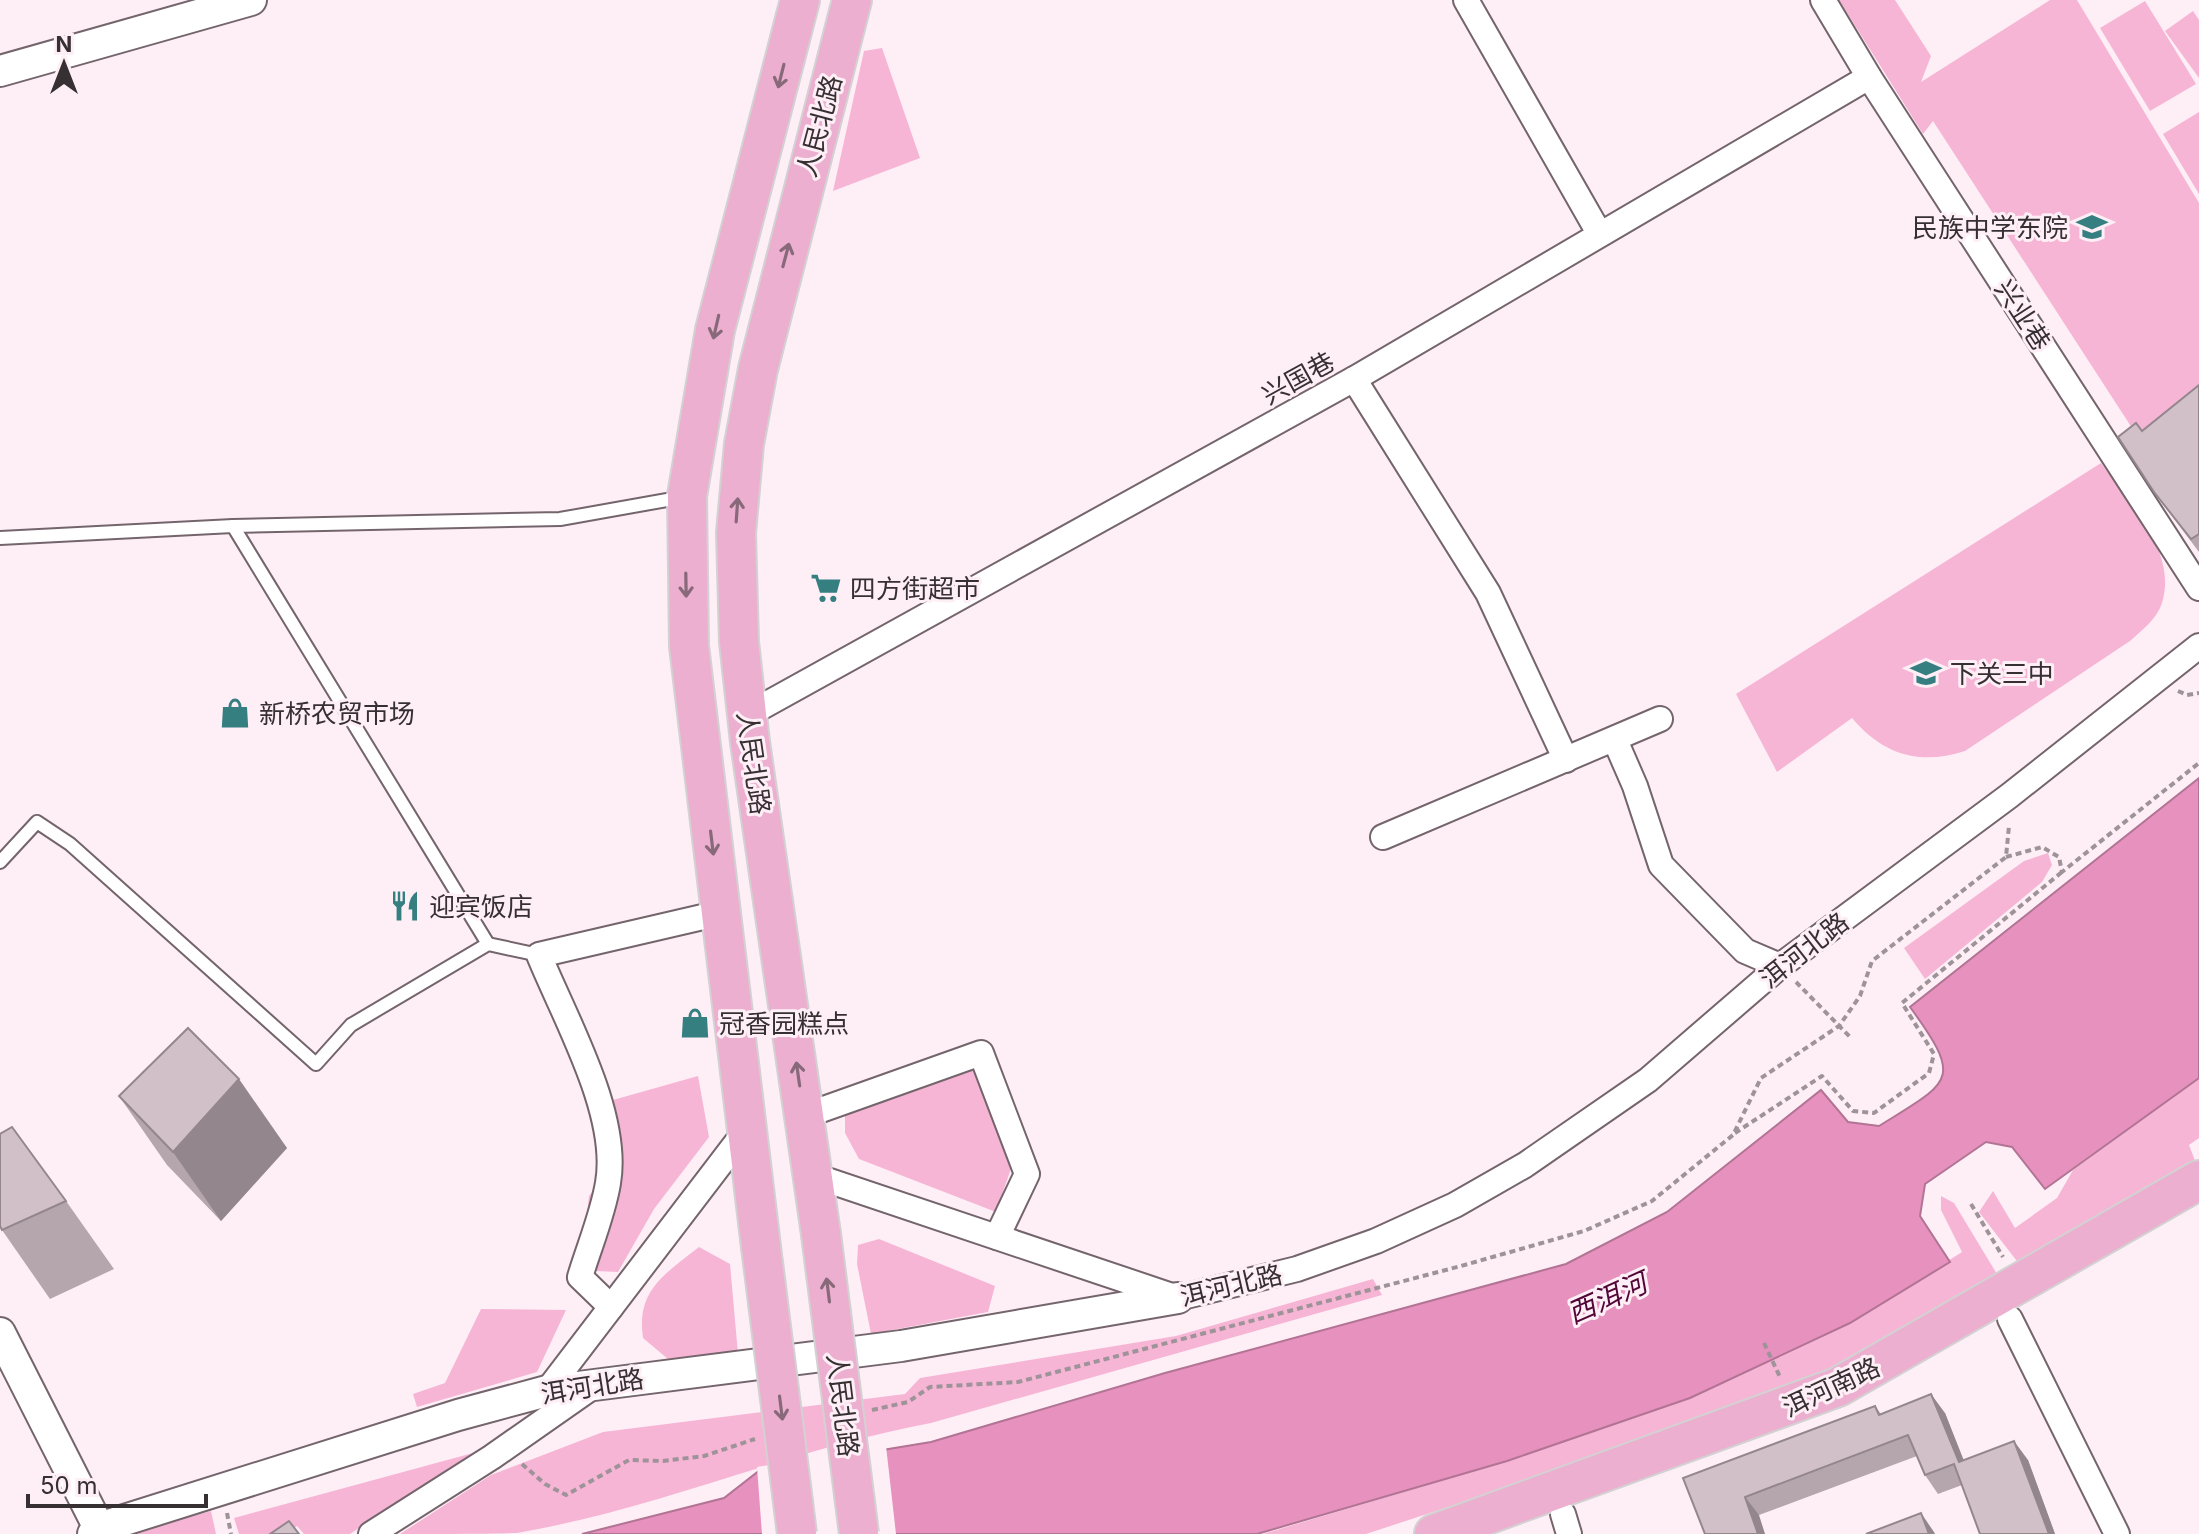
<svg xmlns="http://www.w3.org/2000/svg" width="2199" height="1534" font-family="Inter,'Noto Sans SC',sans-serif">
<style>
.green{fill:#f7b5d6}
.water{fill:#e691be;stroke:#b27494;stroke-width:2}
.pier{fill:#feeff6}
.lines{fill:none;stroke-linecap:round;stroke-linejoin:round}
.service-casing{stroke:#74656c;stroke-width:16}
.minor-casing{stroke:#74656c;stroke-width:28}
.tertiary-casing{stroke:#74656c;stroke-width:34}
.primary-casing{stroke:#d3d1d2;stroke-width:42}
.path{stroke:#9e9398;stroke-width:4;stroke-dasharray:6 4;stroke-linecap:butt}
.service{stroke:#fff;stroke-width:12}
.minor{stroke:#fff;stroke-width:24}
.tertiary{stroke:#fff;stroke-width:30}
.primary{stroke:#ecafd0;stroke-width:38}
.primary-bridge-casing{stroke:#d3d1d2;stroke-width:42;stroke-linecap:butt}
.primary-bridge{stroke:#ecafd0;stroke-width:38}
.wall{fill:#b5a5ad}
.shaded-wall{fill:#93868d}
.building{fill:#d2c0c9;stroke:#93868d;stroke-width:2}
.oneway{stroke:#88697a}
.labels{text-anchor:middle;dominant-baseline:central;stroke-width:6;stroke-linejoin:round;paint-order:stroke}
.street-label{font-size:26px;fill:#373033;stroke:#feeff6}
.poi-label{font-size:26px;fill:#373033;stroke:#feeff6;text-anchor:start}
.water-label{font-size:28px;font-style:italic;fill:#520537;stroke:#feeff6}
</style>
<rect width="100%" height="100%" fill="#feeff6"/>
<g class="green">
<polygon points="1839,0 1895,0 1931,56 1921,82 2050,0 2077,0 2199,203 2199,400 2143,445 1933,121 1923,134"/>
<polygon points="2145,1 2196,84 2150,111 2100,28"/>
<polygon points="2193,11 2199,20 2199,78 2165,31"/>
<polygon points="882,48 920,158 833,191 864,51"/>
<polygon points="2199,112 2199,194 2163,134"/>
<path d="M 2101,463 C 2128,501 2178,551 2162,603 C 2157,619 2141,631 2130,641 L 1965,751 C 1919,766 1882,754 1852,718 L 1777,772 L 1736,694 Z"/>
<polygon points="2048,853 2052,865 2042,882 1925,979 1904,948 2024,861"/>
<polygon points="978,1058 1016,1154 996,1212 859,1159 845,1133 845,1109"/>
<polygon points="698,1076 709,1137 654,1209 618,1272 596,1271 582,1260 589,1196 616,1162 613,1100"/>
<polygon points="2199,1078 2199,1138 2189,1145 2197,1166 2023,1269 1979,1212 1993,1191 2015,1228 2057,1198 2073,1170"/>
<polygon points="1941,1196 1954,1203 2003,1284 1836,1374 1552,1473 1366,1534 1263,1534 1507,1461 1690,1398 1850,1323 1962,1252 1941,1210"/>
<polygon points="879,1239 995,1286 988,1312 871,1334 857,1264 858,1245"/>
<path d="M 699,1247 L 730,1264 L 738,1354 L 668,1359 L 643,1338 C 636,1290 665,1274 699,1247 Z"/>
<path d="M 1373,1279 L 1382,1295 L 931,1423 C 791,1449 657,1509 517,1533 C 480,1534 438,1534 400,1534 L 491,1475 L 603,1432 L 905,1394 L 920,1378 L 1176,1336 Z"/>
<polygon points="481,1309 566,1310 537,1372 417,1407 413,1394 445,1383"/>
<polygon points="473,1453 350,1534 304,1534 297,1526 286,1534 239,1534 234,1518"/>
<polygon points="211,1511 216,1534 127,1534"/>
</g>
<path class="water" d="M 2199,778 L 2199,1078 L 2045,1189 L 2012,1147 L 1986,1142 L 1925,1184 L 1920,1216 L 1950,1262 L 1850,1323 L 1690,1398 L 1507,1461 L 1257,1534 L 582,1534 L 724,1498 L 760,1470 L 931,1442 L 1165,1373 L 1566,1264 L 1667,1212 L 1821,1090 L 1848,1122 L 1879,1126 C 1951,1081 1964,1081 1910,1007 Z"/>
<polygon class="pier" points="886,1446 896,1534 762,1534 757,1467"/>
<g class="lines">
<g class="service-casing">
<g id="service">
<polyline points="233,526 560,519 684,497"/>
<polyline points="0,538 233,526 488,944"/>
<polyline points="0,862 37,822 70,844 316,1064 351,1025 488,944 539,955"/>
</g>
</g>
<g class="minor-casing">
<g id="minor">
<polyline points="1466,0 1599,233"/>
<polyline points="1823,0 1869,77 2199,588"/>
<polyline points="1354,379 1488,593 1566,760"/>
<polyline points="747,715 1354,379 1869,77"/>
<polyline points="1615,740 1635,786 1661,865 1745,951 1780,966"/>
<polyline points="1383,837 1660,719"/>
<polyline points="804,1116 981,1053 1027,1174 997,1237"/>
<polyline points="812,1175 1178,1298 1297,1269 1376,1241 1455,1205 1525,1165 1648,1080 1780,966 2009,796 2199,646"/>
<path d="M 611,1307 L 580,1277 C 589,1247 603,1214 608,1183 C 620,1114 565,1019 539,955 L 720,913"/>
<polyline points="2010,1319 2117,1534"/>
<polyline points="547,1391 747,1129"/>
<polyline points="1563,1514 1569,1534"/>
<polyline points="371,1534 492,1457 595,1385"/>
</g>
</g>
<g class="tertiary-casing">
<g id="tertiary">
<polyline points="0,71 251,0"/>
<polyline points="0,1333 99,1528"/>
<polyline points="93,1534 99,1528 458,1415 547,1391 901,1346 1178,1298"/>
</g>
</g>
<g class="primary-casing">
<g id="primary">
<polyline points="821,1234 750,742 739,642 736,533 744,444 758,369 852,0"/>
<polyline points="761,1247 689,646 687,496 715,330 800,0"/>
<polyline points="1434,1534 1838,1387 2199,1180"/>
</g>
</g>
<g class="path">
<polyline points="2178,691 2187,695 2199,693"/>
<polyline points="2006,857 2042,847 2059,857 2062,872 2199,763"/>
<polyline points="1796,982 1852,1039"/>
<polyline points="1735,1133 1822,1076 1853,1111 1874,1113 1929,1073 1934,1054 1902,1003 2062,872"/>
<polyline points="1971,1204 2003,1257"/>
<polyline points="1764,1343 1780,1377"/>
<polyline points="872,1410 908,1402 930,1387 1018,1382 1461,1266 1584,1231 1652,1201 1733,1135 1761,1078 1839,1026 1860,996 1872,961 2006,857 2009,826"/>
<polyline points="522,1464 545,1484 566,1495 629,1460 663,1461 704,1456 755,1439"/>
<polyline points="227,1513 231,1534"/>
</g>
<use href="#service" class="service"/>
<use href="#minor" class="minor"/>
<use href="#tertiary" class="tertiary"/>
<use href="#primary" class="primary"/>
<g class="primary-bridge-casing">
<g id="primary-bridge">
<polyline points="821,1234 859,1534"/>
<polyline points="761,1247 797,1534"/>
</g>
</g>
<use href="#primary-bridge" class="primary-bridge"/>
</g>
<g class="wall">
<polygon points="2199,385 2199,552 2154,492 2142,431"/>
<polygon points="119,1096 287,1148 221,1221 167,1165"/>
<polygon points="66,1201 114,1269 50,1299 2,1230"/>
<polygon points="1875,1406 1881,1414 1945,1413 1963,1460 2028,1460 2055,1534 1980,1534 1962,1485 1938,1494 1925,1475 1917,1456 1759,1515 1683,1478"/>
</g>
<g class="shaded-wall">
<polygon points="239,1079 287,1148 221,1221 173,1152"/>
<polygon points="1931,1394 1945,1413 1972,1481 1959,1462"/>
<polygon points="2014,1441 2028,1460 2055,1534 2049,1534"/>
<polygon points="1745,1497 1759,1515 1765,1534 1758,1534"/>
<polygon points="1921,1513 1934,1532 1935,1534 1929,1534"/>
</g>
<g class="building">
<polygon points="2199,385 2199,534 2191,539 2154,492 2118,437 2136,423 2142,431"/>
<polygon points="188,1028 239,1079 173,1152 119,1096"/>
<polygon points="12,1127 66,1201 2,1230 0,1226 0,1134"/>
<polygon points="1931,1394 1959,1462 2014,1441 2049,1534 1980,1534 1954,1464 1925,1475 1908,1435 1745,1497 1758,1534 1705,1534 1683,1478 1875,1406 1879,1415"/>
<polygon points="1921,1513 1929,1534 1866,1534"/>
<polygon points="289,1521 299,1534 270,1534"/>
</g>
<defs><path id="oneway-shaft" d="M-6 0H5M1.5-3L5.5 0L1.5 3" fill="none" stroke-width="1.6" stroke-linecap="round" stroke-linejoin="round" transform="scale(2)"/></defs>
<g class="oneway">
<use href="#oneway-shaft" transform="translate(781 76) rotate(104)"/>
<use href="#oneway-shaft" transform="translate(786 255) rotate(-75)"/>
<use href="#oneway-shaft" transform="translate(716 327) rotate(103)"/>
<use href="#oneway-shaft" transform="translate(737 510) rotate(-86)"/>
<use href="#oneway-shaft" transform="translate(686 585) rotate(89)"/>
<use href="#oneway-shaft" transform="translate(712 843) rotate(83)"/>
<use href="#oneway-shaft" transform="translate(798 1074) rotate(-98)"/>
<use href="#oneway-shaft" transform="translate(828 1290) rotate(-97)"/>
<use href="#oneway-shaft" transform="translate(781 1408) rotate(83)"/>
</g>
<defs>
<g id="school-bare" transform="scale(2.4)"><path d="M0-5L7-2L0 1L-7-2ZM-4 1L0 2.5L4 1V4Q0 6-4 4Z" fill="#367f81" stroke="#feeff6" stroke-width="2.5" paint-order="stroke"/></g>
<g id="supermarket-bare" transform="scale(2.4)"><path d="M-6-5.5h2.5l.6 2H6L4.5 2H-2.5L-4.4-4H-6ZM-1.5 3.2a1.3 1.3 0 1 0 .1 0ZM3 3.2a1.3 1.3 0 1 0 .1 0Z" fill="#367f81" stroke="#feeff6" stroke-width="2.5" paint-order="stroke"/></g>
<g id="shop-bare" transform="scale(2.4)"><path d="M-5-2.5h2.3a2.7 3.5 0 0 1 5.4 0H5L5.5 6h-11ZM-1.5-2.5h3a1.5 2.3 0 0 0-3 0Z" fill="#367f81" stroke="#feeff6" stroke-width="2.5" paint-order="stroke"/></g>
<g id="restaurant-bare" transform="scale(2.4)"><path d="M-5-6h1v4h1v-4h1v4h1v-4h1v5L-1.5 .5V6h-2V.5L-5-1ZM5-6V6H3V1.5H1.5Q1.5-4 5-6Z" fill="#367f81" stroke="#feeff6" stroke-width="2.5" paint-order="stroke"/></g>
</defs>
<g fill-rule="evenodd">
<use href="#school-bare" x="2092" y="227"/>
<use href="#supermarket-bare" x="826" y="588"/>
<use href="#school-bare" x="1926" y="673"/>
<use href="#shop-bare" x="235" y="713"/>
<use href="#restaurant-bare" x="405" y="906"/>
<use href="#shop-bare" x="695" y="1023"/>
</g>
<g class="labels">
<g class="street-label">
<text transform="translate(819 126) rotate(-75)">人民北路</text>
<text transform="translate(2023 315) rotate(57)">兴业巷</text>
<text transform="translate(1298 378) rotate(-29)">兴国巷</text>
<text transform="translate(754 763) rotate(82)">人民北路</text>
<text transform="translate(1804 950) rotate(-38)">洱河北路</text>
<text transform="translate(1231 1285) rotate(-13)">洱河北路</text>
<text transform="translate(592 1386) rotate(-9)">洱河北路</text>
<text transform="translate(1831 1387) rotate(-25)">洱河南路</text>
<text transform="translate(843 1405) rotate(83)">人民北路</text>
</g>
<g class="poi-label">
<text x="2068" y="227" text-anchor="end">民族中学东院</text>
<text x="850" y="588">四方街超市</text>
<text x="1950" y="673">下关三中</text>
<text x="259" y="713">新桥农贸市场</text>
<text x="429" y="906">迎宾饭店</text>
<text x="719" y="1023">冠香园糕点</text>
</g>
<g class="water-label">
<text transform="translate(1607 1298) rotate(-24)">西洱河</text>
</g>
</g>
<g transform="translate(64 64)" stroke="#feeff6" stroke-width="6" paint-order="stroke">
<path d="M0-6L14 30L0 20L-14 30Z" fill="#373033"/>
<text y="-12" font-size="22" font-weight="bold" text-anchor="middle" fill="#373033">N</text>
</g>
<path d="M28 1494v12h178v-12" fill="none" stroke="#373033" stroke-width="4"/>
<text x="40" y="1494" font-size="24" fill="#373033" stroke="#feeff6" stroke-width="6" paint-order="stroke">50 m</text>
</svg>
